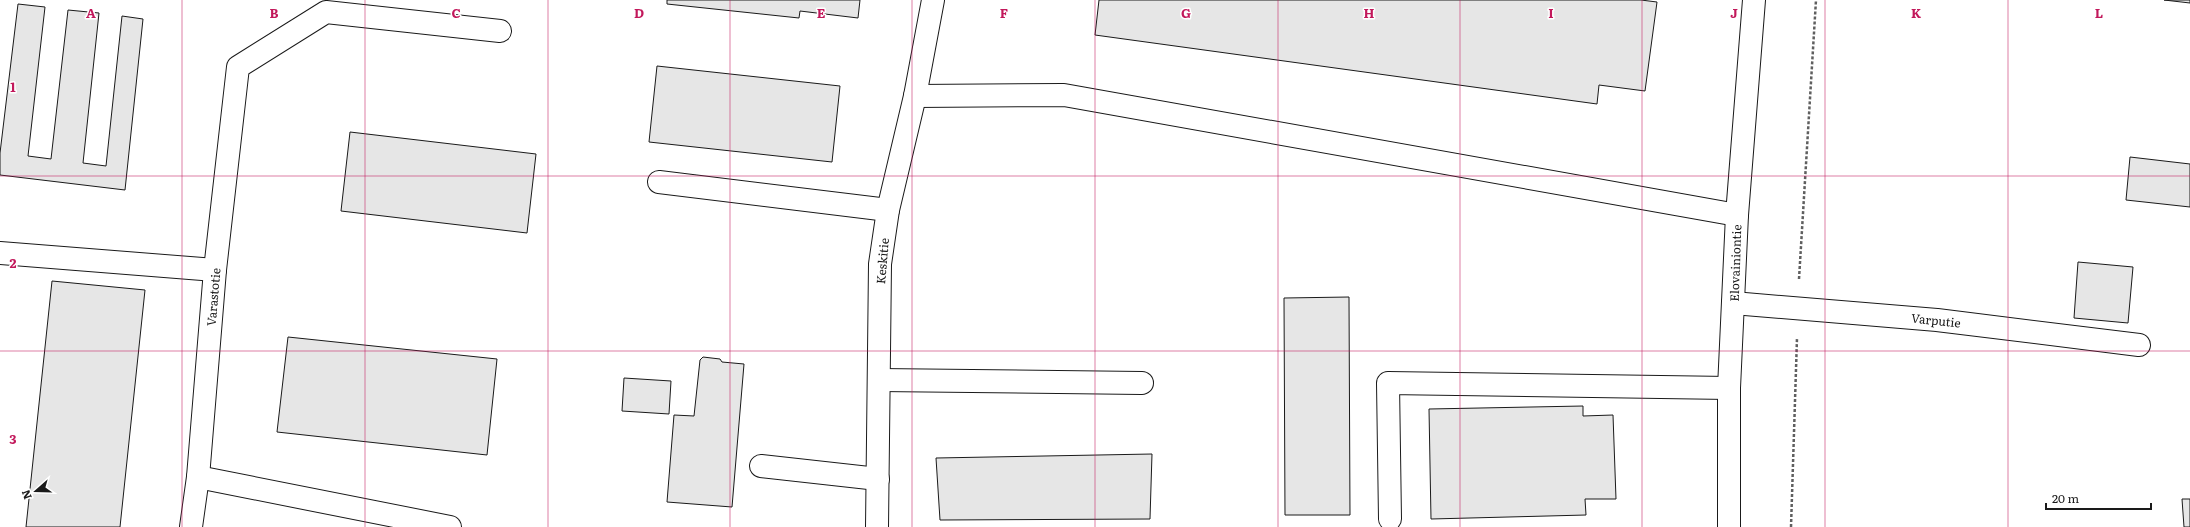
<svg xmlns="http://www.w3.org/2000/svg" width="2190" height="527" font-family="Literata,serif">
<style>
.building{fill:#e6e6e6;stroke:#1a1a1a}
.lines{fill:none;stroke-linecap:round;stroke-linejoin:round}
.minor-casing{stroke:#1a1a1a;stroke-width:24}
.major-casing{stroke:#1a1a1a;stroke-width:24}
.path{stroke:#5f5f5f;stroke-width:2.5;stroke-dasharray:3 2;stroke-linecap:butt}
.minor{stroke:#fff;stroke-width:22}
.major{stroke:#fff;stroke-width:22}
.grid{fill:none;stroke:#c2185b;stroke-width:1;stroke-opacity:0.55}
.labels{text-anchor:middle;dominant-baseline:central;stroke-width:3;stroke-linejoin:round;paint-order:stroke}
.street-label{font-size:12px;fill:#1a1a1a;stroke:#fff}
.grid-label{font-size:13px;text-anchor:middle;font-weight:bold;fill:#c2185b;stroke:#fff;stroke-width:3;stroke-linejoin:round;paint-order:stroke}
</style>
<rect width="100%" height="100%" fill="#fff"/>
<g class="building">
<polygon points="667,0 860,0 858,18 800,11 799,18 667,4"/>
<polygon points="1099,0 1641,0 1657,2 1645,91 1599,85 1597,104 1095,35"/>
<polygon points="2164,0 2190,0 2190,3"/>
<polygon points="18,4 45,7 28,156 51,159 68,10 99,13 83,163 106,166 122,16 143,19 125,190 0,175 0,153"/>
<polygon points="657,66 840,86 832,162 649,142"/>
<polygon points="350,132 536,154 527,233 341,211"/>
<polygon points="2130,157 2190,164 2190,207 2126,200"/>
<polygon points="2078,262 2133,267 2128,323 2074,318"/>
<polygon points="52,281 145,290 120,527 26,527"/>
<polygon points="1349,297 1350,515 1285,515 1284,298"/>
<polygon points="288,337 497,359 487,455 277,432"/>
<polygon points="703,357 720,359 722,362 744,364 732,507 667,502 674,415 694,416 700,360"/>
<polygon points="624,378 671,381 669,414 622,411"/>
<polygon points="1583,406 1583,416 1613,415 1616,499 1585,499 1586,515 1431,519 1429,409"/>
<polygon points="1152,454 1150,519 940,520 936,458"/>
<polygon points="2182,499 2190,499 2190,527 2184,527"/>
</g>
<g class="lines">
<g class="minor-casing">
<g id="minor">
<polyline points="915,96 1064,95 1737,215"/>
<polyline points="659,182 888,210"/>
<polyline points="0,253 215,270"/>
<polyline points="1733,303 1937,320 2139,345"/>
<polyline points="879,380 1142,383"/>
<polyline points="761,466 878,479"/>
<polyline points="198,477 450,527"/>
<polyline points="1390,519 1388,383 1729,388"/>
<polyline points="191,527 198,477 215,270 238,67 326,12 500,31"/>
<polyline points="877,527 880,264 888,210 915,96 933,0"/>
</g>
</g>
<g class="major-casing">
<polyline id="major" points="1729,527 1729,388 1737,215 1754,0"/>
</g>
<g class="path">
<polyline points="1799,279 1816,0"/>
<polyline points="1791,527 1797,338"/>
</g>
<use href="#minor" class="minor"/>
<use href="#major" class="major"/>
</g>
<path class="grid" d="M 182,0 L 182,527M 365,0 L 365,527M 548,0 L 548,527M 730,0 L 730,527M 912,0 L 912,527M 1095,0 L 1095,527M 1278,0 L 1278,527M 1460,0 L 1460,527M 1642,0 L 1642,527M 1825,0 L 1825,527M 2008,0 L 2008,527M 0,176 L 2190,176M 0,351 L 2190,351"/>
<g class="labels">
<g class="street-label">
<text transform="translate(882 261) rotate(-85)">Keskitie</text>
<text transform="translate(1735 263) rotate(-88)">Elovainiontie</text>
<text transform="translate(213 297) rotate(-85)">Varastotie</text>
<text transform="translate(1936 320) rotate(6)">Varputie</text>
</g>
</g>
<g class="grid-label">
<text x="91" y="18">A</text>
<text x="274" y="18">B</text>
<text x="456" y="18">C</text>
<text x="639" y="18">D</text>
<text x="821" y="18">E</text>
<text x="1004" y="18">F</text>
<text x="1186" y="18">G</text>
<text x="1369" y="18">H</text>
<text x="1551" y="18">I</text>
<text x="1734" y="18">J</text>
<text x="1916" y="18">K</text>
<text x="2099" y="18">L</text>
<text x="13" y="92">1</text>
<text x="13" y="268">2</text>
<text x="13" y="444">3</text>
</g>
<g transform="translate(36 491) rotate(250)" stroke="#ffffff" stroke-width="3" paint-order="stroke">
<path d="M0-3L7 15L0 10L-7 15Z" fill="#1a1a1a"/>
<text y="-6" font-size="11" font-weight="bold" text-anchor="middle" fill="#1a1a1a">N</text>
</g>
<path d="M2046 503v6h105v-6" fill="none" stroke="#1a1a1a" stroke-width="2"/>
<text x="2052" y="503" font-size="12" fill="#1a1a1a" stroke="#ffffff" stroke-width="3" paint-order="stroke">20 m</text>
</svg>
